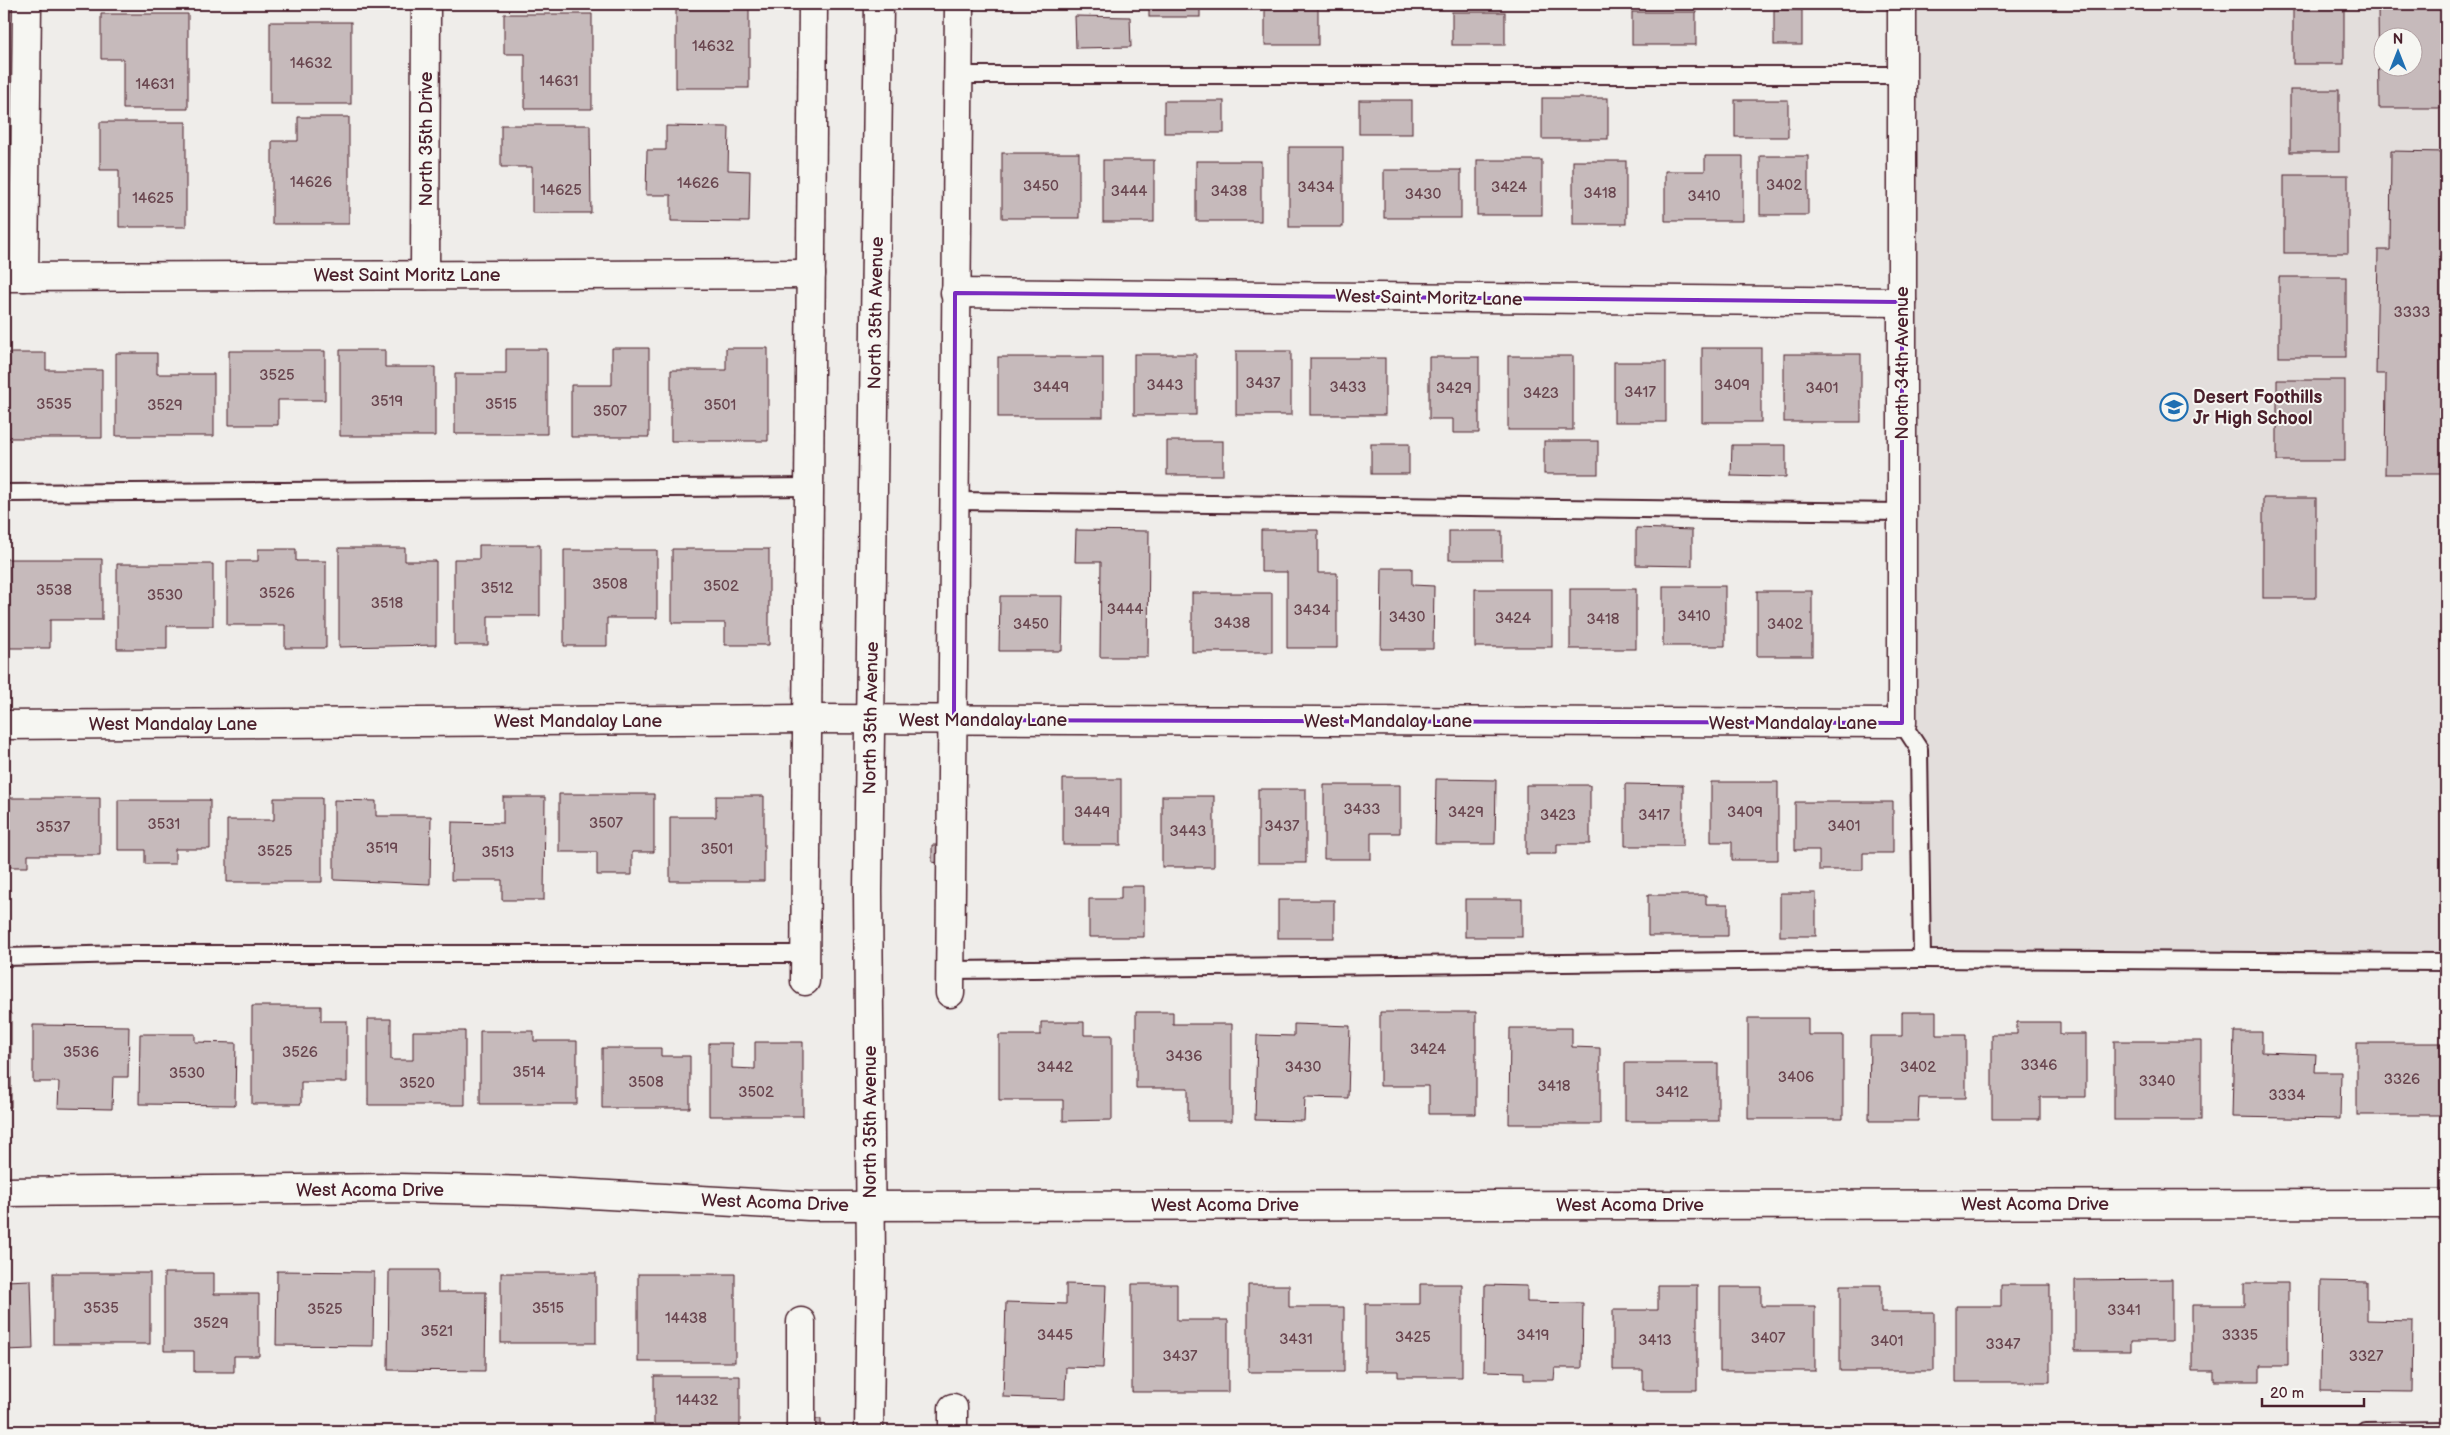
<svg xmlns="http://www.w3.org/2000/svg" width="2450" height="1435" font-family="'Balsamiq Sans',sans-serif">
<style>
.built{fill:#e3dedc;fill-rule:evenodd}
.building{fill:#c6babb;stroke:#4a1f2b;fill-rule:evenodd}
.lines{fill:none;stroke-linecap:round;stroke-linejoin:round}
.service-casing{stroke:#4a1f2b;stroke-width:20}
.minor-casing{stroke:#4a1f2b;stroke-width:31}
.tertiary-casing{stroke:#4a1f2b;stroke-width:31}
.secondary-casing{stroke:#4a1f2b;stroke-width:31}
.service{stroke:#f6f6f2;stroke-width:16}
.minor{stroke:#f6f6f2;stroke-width:28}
.tertiary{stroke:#f6f6f2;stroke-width:28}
.secondary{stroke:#f6f6f2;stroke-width:28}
.marked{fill:none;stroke:#7b2cbf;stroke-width:4;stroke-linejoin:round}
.labels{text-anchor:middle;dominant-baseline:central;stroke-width:4;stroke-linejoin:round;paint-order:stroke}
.number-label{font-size:15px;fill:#69464f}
.street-label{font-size:18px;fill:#4a1f2b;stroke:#f6f6f2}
.poi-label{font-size:18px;font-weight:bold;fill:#4a1f2b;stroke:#f6f6f2;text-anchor:start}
</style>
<rect width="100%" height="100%" fill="#efedea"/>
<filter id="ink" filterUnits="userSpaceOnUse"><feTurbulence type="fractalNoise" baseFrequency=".02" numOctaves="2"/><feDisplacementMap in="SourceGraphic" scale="10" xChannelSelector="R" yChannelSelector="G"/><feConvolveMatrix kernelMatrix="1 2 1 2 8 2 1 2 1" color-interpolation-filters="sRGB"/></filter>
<g filter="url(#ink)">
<path class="built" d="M 1902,4 L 2446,4 L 2446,962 L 1922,959 L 1919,749 L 1902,723 ZM 2382,38 L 2412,38 L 2412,68 L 2382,68 Z"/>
<g class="building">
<rect x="676" y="4" width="73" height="84"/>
<rect x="1149" y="4" width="51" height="13"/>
<rect x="1265" y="4" width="53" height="41"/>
<rect x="1811" y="4" width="52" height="3"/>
<rect x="2293" y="4" width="51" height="60"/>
<path d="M 2378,4 L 2446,4 L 2446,108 L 2379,108 ZM 2382,38 L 2412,38 L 2412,68 L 2382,68 Z"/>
<rect x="1774" y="10" width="28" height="35"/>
<rect x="1452" y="12" width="53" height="33"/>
<rect x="1632" y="12" width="64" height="33"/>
<polygon points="101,14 188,14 188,109 123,109 123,59 101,59"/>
<polygon points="504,14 592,14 592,109 525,109 525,54 504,54"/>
<polygon points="1075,16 1130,17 1131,47 1076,48"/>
<rect x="270" y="22" width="81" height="82"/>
<rect x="2290" y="90" width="49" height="62"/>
<rect x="1542" y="98" width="66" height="41"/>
<rect x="1359" y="100" width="53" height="34"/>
<rect x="1735" y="100" width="53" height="37"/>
<rect x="1164" y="101" width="60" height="32"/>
<polygon points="298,117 349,117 349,224 272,224 272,141 298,141"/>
<polygon points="100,122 186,122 186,227 119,227 119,170 100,170"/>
<polygon points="501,125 590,125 591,213 532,213 532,167 501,167"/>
<polygon points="666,126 729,127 728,170 750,171 749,222 671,221 671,195 646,195 647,150 666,150"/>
<rect x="1289" y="147" width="54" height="80"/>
<polygon points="2391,151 2446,152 2446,474 2385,474 2386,374 2376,374 2378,250 2390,250"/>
<rect x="1002" y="153" width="77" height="65"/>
<polygon points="1705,156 1743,156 1743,221 1665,221 1665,171 1705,171"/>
<rect x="1760" y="156" width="48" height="59"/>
<rect x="1103" y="160" width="51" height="62"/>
<rect x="1477" y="160" width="65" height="55"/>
<rect x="1196" y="161" width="65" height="60"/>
<rect x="1573" y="161" width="53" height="63"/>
<rect x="1384" y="170" width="77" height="48"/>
<rect x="2284" y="175" width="64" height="78"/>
<rect x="2279" y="277" width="67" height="80"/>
<polygon points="612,348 649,348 649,437 571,437 571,385 612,385"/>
<polygon points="726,348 768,348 768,441 671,441 671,370 726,370"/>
<rect x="1702" y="348" width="59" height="74"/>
<polygon points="506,349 547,349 547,434 455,434 455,374 506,374"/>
<polygon points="340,350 385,350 385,367 435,367 435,436 340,436"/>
<polygon points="229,351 325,351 325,400 278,400 278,425 229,425"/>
<rect x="1236" y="351" width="55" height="64"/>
<polygon points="6,353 46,353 46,370 102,370 102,438 6,438"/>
<polygon points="116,353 157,353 157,374 214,374 214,436 116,436"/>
<rect x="1134" y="354" width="62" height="61"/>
<rect x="1784" y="354" width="77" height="68"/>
<rect x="1508" y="356" width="65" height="74"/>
<rect x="998" y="357" width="105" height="60"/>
<polygon points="1429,357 1479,357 1479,433 1453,433 1453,419 1429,419"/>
<rect x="1310" y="358" width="75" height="57"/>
<rect x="1614" y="362" width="52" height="60"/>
<rect x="2277" y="380" width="68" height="81"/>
<rect x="1167" y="441" width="56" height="34"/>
<rect x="1544" y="441" width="54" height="33"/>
<rect x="1371" y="444" width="38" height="30"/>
<polygon points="1732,445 1786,445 1786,477 1731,476"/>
<rect x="2263" y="498" width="53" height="100"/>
<polygon points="1636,528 1692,530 1692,566 1636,565"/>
<polygon points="1076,530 1149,531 1148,657 1100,657 1101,562 1075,562"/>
<polygon points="1261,530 1318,530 1318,573 1337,573 1337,648 1287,648 1287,572 1261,572"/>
<rect x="1449" y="531" width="53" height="29"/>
<polygon points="479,545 540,545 540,616 488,616 488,645 454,645 454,559 479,559"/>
<polygon points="339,548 405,548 405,561 436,561 436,645 339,647"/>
<polygon points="258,549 296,549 296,561 326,561 326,648 285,648 285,625 227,625 227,561 258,561"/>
<polygon points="672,549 769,549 769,645 725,645 725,623 672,623"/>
<polygon points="564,550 657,550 657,618 607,618 607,646 564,646"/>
<polygon points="6,559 102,559 102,620 50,620 50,648 6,648"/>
<polygon points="117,564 213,564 213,626 167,626 167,649 117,649"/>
<polygon points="1382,568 1412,568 1412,585 1434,586 1433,649 1381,649"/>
<rect x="1663" y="586" width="62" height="60"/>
<rect x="1475" y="589" width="77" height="58"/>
<rect x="1570" y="589" width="66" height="60"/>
<rect x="1757" y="591" width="55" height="65"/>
<rect x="1192" y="593" width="80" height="59"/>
<polygon points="1000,596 1063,596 1062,651 999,651"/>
<rect x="1063" y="779" width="58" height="66"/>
<polygon points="1436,779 1496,780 1495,844 1435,844"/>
<polygon points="1711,782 1778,782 1778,860 1732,860 1732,842 1711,842"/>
<polygon points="1625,784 1683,785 1683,846 1625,846"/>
<polygon points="1324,785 1400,785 1400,833 1371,833 1371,859 1324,859"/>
<polygon points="1526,785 1590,785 1590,844 1557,844 1557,854 1526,854"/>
<rect x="1258" y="789" width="48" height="74"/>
<polygon points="559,794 654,794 654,852 632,852 632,875 597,875 597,852 559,852"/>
<polygon points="716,796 764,796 764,881 670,881 670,817 716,817"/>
<rect x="1162" y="796" width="52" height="71"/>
<polygon points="503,797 545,797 544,900 502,900 502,880 451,880 452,822 503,823"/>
<polygon points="5,798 100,798 100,855 28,855 28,867 5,867"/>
<polygon points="274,798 322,798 322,882 227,882 227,820 274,820"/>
<polygon points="118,800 210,800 210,849 175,849 175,864 145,864 145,850 118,850"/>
<polygon points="334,800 376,801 376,816 431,816 430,884 334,880"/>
<polygon points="1795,802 1893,802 1893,853 1863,853 1863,870 1819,870 1819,850 1795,850"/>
<polygon points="932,845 938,845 938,863 932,862"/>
<polygon points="1121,886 1144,886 1144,937 1089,937 1089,899 1121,899"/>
<rect x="1780" y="893" width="36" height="43"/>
<polygon points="1648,895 1706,895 1706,904 1728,904 1728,936 1648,936"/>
<rect x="1465" y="899" width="57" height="38"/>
<rect x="1278" y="900" width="56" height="38"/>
<polygon points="252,1006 321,1006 321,1021 347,1021 347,1082 301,1082 301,1104 252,1104"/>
<polygon points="1136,1012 1173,1012 1173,1024 1232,1024 1232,1121 1188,1121 1188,1088 1136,1088"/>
<polygon points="1380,1012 1476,1012 1476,1114 1429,1114 1429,1086 1380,1086"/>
<polygon points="1902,1012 1936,1012 1936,1035 1966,1035 1966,1098 1919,1098 1918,1121 1869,1121 1870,1036 1902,1036"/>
<rect x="4" y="1014" width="7" height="93"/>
<polygon points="1748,1018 1808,1018 1808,1035 1843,1035 1843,1119 1748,1119"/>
<polygon points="368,1019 391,1019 391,1060 413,1060 413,1031 465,1031 465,1105 368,1105"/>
<polygon points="1041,1022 1084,1022 1084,1035 1112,1035 1112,1120 1063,1121 1063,1100 999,1100 999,1035 1041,1035"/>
<polygon points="2017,1022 2060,1022 2060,1034 2086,1034 2086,1097 2040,1097 2040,1119 1992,1119 1992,1034 2017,1034"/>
<polygon points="1294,1024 1350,1026 1348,1098 1305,1097 1304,1121 1255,1120 1257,1035 1294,1036"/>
<polygon points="33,1025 129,1026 128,1077 113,1077 112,1109 58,1108 59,1082 33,1082"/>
<polygon points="1510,1028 1572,1028 1572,1047 1600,1048 1600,1124 1509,1124"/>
<polygon points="480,1031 534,1031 534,1041 577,1041 577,1104 480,1104"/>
<polygon points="2234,1032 2262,1032 2262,1052 2316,1054 2315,1072 2341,1072 2340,1119 2232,1117"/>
<polygon points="140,1034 195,1034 195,1042 236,1043 235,1105 139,1104"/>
<rect x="2114" y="1041" width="87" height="79"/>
<polygon points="755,1042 803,1042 803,1116 709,1116 709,1043 732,1043 732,1068 755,1069"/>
<rect x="2357" y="1043" width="89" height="72"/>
<polygon points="602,1048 661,1048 661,1056 690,1056 690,1108 602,1108"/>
<rect x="1625" y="1063" width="93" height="58"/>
<polygon points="389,1270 438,1270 438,1292 486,1292 485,1371 388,1370"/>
<polygon points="277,1271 374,1272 373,1346 276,1345"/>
<rect x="53" y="1273" width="97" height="71"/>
<polygon points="164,1273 214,1273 214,1294 259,1294 259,1356 234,1356 234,1372 194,1372 194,1351 164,1351"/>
<rect x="501" y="1273" width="95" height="70"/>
<rect x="638" y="1274" width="97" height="88"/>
<polygon points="2172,1279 2172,1341 2131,1341 2131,1351 2075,1351 2075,1280"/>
<polygon points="31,1280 33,1349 4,1350 4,1281"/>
<polygon points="2321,1281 2367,1282 2367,1320 2413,1321 2412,1392 2320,1391"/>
<polygon points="2244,1283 2288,1283 2288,1366 2260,1366 2260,1381 2214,1381 2214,1371 2192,1371 2192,1305 2244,1305"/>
<polygon points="1066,1284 1106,1285 1103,1368 1066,1367 1065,1399 1003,1397 1006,1302 1066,1304"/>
<polygon points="1132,1284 1177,1284 1177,1320 1228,1320 1228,1392 1132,1392"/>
<polygon points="1420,1284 1462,1284 1462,1377 1398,1377 1398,1371 1365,1371 1365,1304 1420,1304"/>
<polygon points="1248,1285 1289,1285 1289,1307 1344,1307 1344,1372 1248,1372"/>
<polygon points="1485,1285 1527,1286 1527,1302 1583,1303 1582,1368 1555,1368 1554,1380 1524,1380 1524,1372 1484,1371"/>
<polygon points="1658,1285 1697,1285 1697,1390 1643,1390 1643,1370 1613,1370 1613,1310 1658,1310"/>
<polygon points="1840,1285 1881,1285 1881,1312 1934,1312 1934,1371 1840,1371"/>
<polygon points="2001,1285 2050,1285 2050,1382 1956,1382 1956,1306 2001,1306"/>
<polygon points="1720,1287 1761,1287 1761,1306 1815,1306 1815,1371 1720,1371"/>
<polygon points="654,1376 740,1376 740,1431 669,1431 669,1424 654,1424"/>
<rect x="814" y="1419" width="7" height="12"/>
</g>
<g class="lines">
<g class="service-casing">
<g id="service">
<polyline points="958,75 1902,75"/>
<polyline points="4,493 810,487"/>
<polyline points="954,501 1902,512"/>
<polyline points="1902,723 1919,749 1922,959"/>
<polyline points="4,957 129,954 805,954"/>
<polyline points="950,970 1922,959 2446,962"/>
<polyline points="2365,1431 2446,1430"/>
</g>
</g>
<g class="minor-casing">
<g id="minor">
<polyline points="425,275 426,4"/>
<polyline points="4,277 811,274"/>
<polyline points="24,277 27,4"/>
<polyline points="955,293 1902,302"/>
<polyline points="4,725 808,719 1902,723 1902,4"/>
<polyline points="805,981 813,4"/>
<polyline points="950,993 959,4"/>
<polyline points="953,1408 953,1431"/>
<polyline points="801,1431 801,1322"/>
</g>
</g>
<g class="tertiary-casing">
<polyline id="tertiary" points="4,1192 398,1188 536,1191 809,1206 2446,1204"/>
</g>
<g class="secondary-casing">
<polyline id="secondary" points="869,1431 871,1263 868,891 879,4"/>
</g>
<use href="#service" class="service"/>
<use href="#minor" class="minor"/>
<use href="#tertiary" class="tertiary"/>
<use href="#secondary" class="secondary"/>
</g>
</g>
<path class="marked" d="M 955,293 L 1902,302 L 1902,723 L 954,720 Z"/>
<defs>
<g id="school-ring" transform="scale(1.4375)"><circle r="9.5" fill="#f6f6f2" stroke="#1f6fb2" stroke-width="1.5"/><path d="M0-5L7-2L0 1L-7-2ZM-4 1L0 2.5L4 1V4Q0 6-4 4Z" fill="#1f6fb2"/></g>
</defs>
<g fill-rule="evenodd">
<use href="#school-ring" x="2174" y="407"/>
</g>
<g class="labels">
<g class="number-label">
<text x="713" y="46">14632</text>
<text x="311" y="63">14632</text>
<text x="559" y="81">14631</text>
<text x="155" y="84">14631</text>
<text x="311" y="182">14626</text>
<text x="698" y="183">14626</text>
<text x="1784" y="185">3402</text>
<text x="1041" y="186">3450</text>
<text x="1316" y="187">3434</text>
<text x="1509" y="187">3424</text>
<text x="561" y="190">14625</text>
<text x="1129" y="191">3444</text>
<text x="1229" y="191">3438</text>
<text x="1600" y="193">3418</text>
<text x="1423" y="194">3430</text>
<text x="1704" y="196">3410</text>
<text x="153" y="198">14625</text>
<text x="2412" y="312">3333</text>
<text x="277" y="375">3525</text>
<text x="1263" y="383">3437</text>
<text x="1165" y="385">3443</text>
<text x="1732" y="385">3409</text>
<text x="1051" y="387">3449</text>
<text x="1348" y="387">3433</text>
<text x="1454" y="388">3429</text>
<text x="1822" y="388">3401</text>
<text x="1640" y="392">3417</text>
<text x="1541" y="393">3423</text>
<text x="387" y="401">3519</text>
<text x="54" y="404">3535</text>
<text x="501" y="404">3515</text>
<text x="165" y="405">3529</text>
<text x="720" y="405">3501</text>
<text x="610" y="411">3507</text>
<text x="610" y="584">3508</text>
<text x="721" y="586">3502</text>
<text x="497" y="588">3512</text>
<text x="54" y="590">3538</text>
<text x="277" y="593">3526</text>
<text x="165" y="595">3530</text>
<text x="387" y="603">3518</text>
<text x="1125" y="609">3444</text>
<text x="1312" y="610">3434</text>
<text x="1694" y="616">3410</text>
<text x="1407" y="617">3430</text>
<text x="1513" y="618">3424</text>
<text x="1603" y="619">3418</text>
<text x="1232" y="623">3438</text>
<text x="1031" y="624">3450</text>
<text x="1785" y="624">3402</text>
<text x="1362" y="809">3433</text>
<text x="1092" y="812">3449</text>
<text x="1466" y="812">3429</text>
<text x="1745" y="812">3409</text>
<text x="1558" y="815">3423</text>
<text x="1654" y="815">3417</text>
<text x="606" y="823">3507</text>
<text x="164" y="824">3531</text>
<text x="1282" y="826">3437</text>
<text x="1844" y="826">3401</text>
<text x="53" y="827">3537</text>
<text x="1188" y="831">3443</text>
<text x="382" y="848">3519</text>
<text x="717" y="849">3501</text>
<text x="275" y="851">3525</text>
<text x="498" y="852">3513</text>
<text x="1428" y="1049">3424</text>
<text x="81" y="1052">3536</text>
<text x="300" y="1052">3526</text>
<text x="1184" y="1056">3436</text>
<text x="2039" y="1065">3346</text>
<text x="1055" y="1067">3442</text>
<text x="1303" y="1067">3430</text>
<text x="1918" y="1067">3402</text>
<text x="529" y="1072">3514</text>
<text x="187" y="1073">3530</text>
<text x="1796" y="1077">3406</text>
<text x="2402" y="1079">3326</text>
<text x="2157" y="1081">3340</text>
<text x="646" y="1082">3508</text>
<text x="417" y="1083">3520</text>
<text x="1554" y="1086">3418</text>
<text x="756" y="1092">3502</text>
<text x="1672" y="1092">3412</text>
<text x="2287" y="1095">3334</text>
<text x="101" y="1308">3535</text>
<text x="548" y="1308">3515</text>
<text x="325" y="1309">3525</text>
<text x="2124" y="1310">3341</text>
<text x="686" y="1318">14438</text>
<text x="211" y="1323">3529</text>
<text x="437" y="1331">3521</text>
<text x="1055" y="1335">3445</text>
<text x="1533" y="1335">3419</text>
<text x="2240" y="1335">3335</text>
<text x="1413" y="1337">3425</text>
<text x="1768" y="1338">3407</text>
<text x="1296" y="1339">3431</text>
<text x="1655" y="1340">3413</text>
<text x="1887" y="1341">3401</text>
<text x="2003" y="1344">3347</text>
<text x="1180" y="1356">3437</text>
<text x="2366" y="1356">3327</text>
<text x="697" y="1400">14432</text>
</g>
<g class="street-label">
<text transform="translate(426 139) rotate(-90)">North 35th Drive</text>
<text x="407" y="275">West Saint Moritz Lane</text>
<text transform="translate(1429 298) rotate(1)">West Saint Moritz Lane</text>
<text transform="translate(876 313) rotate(-89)">North 35th Avenue</text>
<text transform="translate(1902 363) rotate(-90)">North 34th Avenue</text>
<text transform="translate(871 718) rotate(-89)">North 35th Avenue</text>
<text x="983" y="720">West Mandalay Lane</text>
<text x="578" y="721">West Mandalay Lane</text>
<text x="1388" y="721">West Mandalay Lane</text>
<text x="1793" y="723">West Mandalay Lane</text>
<text x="173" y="724">West Mandalay Lane</text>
<text transform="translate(870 1122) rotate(-90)">North 35th Avenue</text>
<text x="370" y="1190">West Acoma Drive</text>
<text transform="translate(775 1203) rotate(2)">West Acoma Drive</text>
<text x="2035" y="1204">West Acoma Drive</text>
<text x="1225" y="1205">West Acoma Drive</text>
<text x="1630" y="1205">West Acoma Drive</text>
</g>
<g class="poi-label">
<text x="2193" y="397">Desert Foothills<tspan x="2193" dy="21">Jr High School</tspan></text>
</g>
</g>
<rect width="2450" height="1435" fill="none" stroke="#f6f6f2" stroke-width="20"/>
<rect x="10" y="10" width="2430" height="1415" fill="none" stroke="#4a1f2b" stroke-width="2" filter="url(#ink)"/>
<g transform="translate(2398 52)"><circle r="24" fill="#f6f6f2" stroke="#b1a0a2"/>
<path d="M0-4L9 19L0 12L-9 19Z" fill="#1f6fb2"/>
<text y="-8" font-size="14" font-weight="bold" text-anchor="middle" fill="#4a1f2b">N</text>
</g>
<path d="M2262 1398v8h102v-8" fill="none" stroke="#4a1f2b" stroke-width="2.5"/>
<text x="2270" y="1398" font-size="15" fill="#4a1f2b" stroke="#f6f6f2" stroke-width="4" paint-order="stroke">20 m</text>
</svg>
